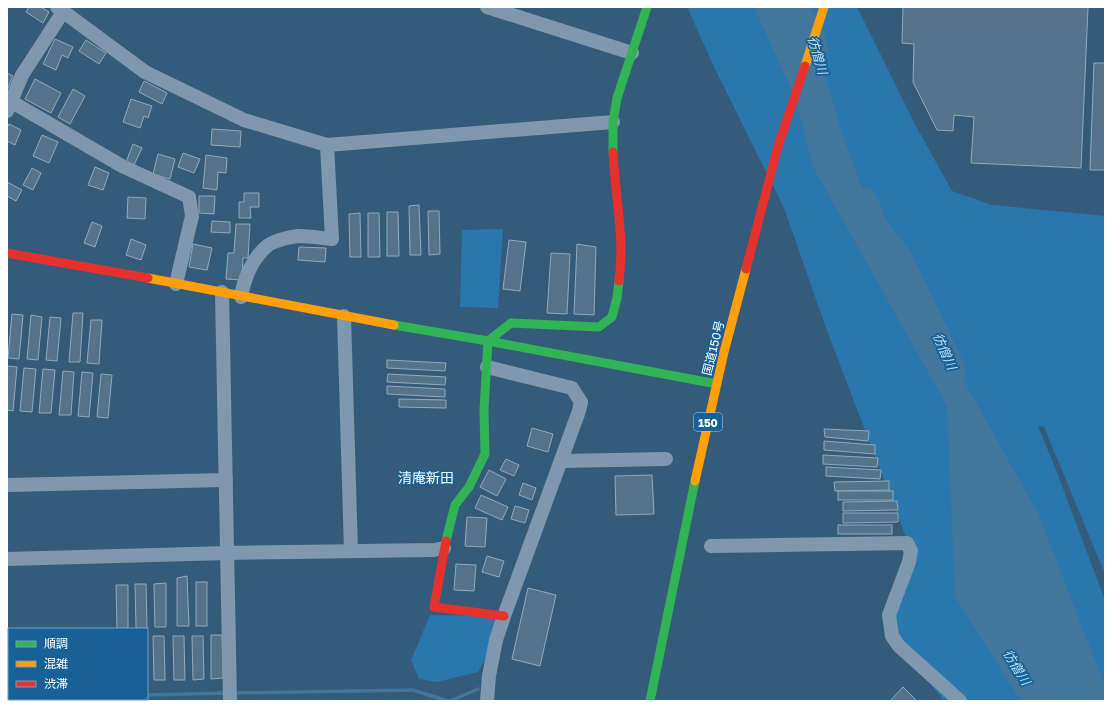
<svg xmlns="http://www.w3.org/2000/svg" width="1112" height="708" font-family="'Golos Text','Noto Sans JP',sans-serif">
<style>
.green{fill:#2977ac}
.water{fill:#43769c}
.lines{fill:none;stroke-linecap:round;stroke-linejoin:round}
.stream{stroke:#43769c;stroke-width:3.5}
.river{stroke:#43769c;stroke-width:22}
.building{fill:#53738a;stroke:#93a9ba}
.street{stroke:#7f98ad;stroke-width:14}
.fast{stroke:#30b455;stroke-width:9}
.slow{stroke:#ff9f0a;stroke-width:9}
.jam{stroke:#e5322d;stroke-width:9}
.labels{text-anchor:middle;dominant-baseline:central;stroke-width:3.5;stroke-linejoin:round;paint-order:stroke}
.shield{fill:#176197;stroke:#b9d0e0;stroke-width:1}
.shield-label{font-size:11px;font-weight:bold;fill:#fff}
.street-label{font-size:12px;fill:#fff;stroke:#176197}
.water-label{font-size:13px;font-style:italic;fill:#b7def8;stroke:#176197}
.quarter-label{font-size:14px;fill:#fff;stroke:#176197}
</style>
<rect width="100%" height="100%" fill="#345c7a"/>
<g class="green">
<polygon points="687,7 857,7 917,128 952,191 992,205 1105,216 1105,574 1044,427 1038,426 1056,470 1105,600 1105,701 944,701 892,636 907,540 826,328 784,208 716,71"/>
<polygon points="503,229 498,308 460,307 462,230"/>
<polygon points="430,615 504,616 496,640 478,672 437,682 419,679 411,660"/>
</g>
<polygon class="water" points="754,7 795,7 813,34 845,143 877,226 1038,513 1105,686 1105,701 1021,701 955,597 947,406 813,167 796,100"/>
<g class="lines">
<g class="stream">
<polyline points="233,693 413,690 448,701"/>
<polyline points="147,695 227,693"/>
<polyline points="7,698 9,698"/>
<polyline points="450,701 478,689"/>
</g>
<g class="river">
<polyline points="798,7 813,34 817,50"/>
<polyline points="866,199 877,226 902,259 950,359 955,372"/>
</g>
</g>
<g class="building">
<polygon points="29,7 41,7 49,12 43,23 26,12"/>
<polygon points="903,7 1088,7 1081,168 971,163 974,117 954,115 953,131 937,130 913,82 914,44 902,43"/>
<polygon points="55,39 73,47 68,58 62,55 56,70 43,64"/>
<polygon points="86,40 106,53 99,64 79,51"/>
<polygon points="1094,63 1105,63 1105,170 1090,170"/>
<polygon points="7,73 13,76 7,90"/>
<polygon points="35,79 61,93 51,113 25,99"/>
<polygon points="144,81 167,93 162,104 139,92"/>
<polygon points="73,89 85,96 70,124 58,117"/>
<polygon points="131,99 152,106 148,118 144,116 140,128 123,122"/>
<polygon points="9,124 21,130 15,145 7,141 7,128"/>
<polygon points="212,129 241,131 240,147 211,145"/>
<polygon points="42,135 58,142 49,163 33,156"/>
<polygon points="133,144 142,148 134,165 126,162"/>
<polygon points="183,153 200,159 194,173 178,167"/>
<polygon points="158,154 175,159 170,179 153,174"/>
<polygon points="206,155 227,158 226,173 218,172 217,190 203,188"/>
<polygon points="95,167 109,173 103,190 88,185"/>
<polygon points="32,168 41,173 33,190 23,185"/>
<polygon points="7,182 22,190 16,201 7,196"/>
<polygon points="244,193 259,193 259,207 250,207 251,218 239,218 239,202 244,202"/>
<polygon points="199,196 215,196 214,214 199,213"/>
<polygon points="128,197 146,198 145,219 127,218"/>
<polygon points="419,205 421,255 410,255 409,206"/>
<polygon points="428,211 439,211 440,254 429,255"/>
<polygon points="387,212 398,212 399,256 387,256"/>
<polygon points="360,213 361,257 350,257 349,214"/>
<polygon points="368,213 379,213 380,257 368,257"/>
<polygon points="212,221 230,222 230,233 211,232"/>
<polygon points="92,222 102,226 95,247 84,243"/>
<polygon points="236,224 250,224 248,258 243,258 242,280 226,279 228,253 234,253"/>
<polygon points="131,239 146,245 141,260 126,255"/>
<polygon points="509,240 526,242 520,291 503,289"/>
<polygon points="193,244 212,248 207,270 189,267"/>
<polygon points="577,244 596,247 594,315 574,314"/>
<polygon points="299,247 326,248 325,262 298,260"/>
<polygon points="551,253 570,254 567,314 547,313"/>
<polygon points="73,313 83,313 80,362 69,362"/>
<polygon points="12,314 23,315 19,359 8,358"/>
<polygon points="31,315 42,317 38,360 27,359"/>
<polygon points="50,317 61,318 57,361 46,360"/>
<polygon points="91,320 102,320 99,364 87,363"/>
<polygon points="387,360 446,363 445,371 387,368"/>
<polygon points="7,366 17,367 13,411 7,410"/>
<polygon points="24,368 36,369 32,412 20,411"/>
<polygon points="43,369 55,370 51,413 39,413"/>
<polygon points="63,371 74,372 71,415 59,415"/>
<polygon points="82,372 93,373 89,417 78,416"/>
<polygon points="101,374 112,375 108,418 97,417"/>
<polygon points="388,374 446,377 445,385 387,382"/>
<polygon points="387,386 445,389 445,397 387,394"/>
<polygon points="399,399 446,400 446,408 399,407"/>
<polygon points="532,428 553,434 548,452 527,446"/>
<polygon points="824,429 869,431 868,441 825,437"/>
<polygon points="824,441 875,445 875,454 824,450"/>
<polygon points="823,455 878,458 877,467 823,464"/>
<polygon points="506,459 519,465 514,476 500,470"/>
<polygon points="826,467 881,470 880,479 826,476"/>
<polygon points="489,470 506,479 497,496 480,487"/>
<polygon points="652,475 654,514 616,515 615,476"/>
<polygon points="889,481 889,490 835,491 834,482"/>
<polygon points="523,483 536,488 532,500 519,495"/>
<rect x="838" y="491" width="55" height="9"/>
<polygon points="481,495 508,507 502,520 475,508"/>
<polygon points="897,501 898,510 843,511 843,502"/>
<polygon points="515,506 529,510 525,523 511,519"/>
<polygon points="843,513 898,513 898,522 843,523"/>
<polygon points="467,517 487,518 485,547 465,546"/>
<rect x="838" y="525" width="54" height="9"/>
<polygon points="487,556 504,561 499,577 482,572"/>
<polygon points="456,564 476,565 474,591 454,590"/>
<polygon points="187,576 189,626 177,626 177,578"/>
<rect x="196" y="582" width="11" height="44"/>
<polygon points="166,583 166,627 155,627 154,584"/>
<polygon points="135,584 146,584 147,628 136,628"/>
<polygon points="116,585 128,585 128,628 117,629"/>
<polygon points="528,588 556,595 540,666 512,659"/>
<polygon points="211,635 222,635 223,678 211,679"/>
<polygon points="153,636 164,636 165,680 154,680"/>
<polygon points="173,636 184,636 185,680 174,680"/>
<polygon points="192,636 203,636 204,679 193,680"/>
<polygon points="903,687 917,701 890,701"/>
</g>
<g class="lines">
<g class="street">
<polyline points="57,7 145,72 244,120 327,145 613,122"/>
<polyline points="487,7 632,53"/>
<polyline points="12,102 122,166 189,197 192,216 176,284"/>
<polyline points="7,111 22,75 63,12"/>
<polyline points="222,292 230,701"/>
<path d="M 241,297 C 244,279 252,259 266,247 C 272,241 289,237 298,236 C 309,236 321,238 332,239 L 327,145"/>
<polyline points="344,316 351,551"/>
<polyline points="487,367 572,388 581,402 579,411 504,616 496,640 489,676 487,701"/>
<polyline points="561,461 666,459"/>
<polyline points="7,485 226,480"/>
<polyline points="711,546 907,543 911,551 909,562 889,615 892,636 899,646 960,701"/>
<polyline points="7,559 227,553 434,550 444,548"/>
</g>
<g class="fast">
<polyline points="613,152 613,122 617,98 647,7"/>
<polyline points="394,325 488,341 717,384"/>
<polyline points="446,541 455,505 469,487 485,454 484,410 488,341 511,323 599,327 612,317 617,298 619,281"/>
<polyline points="650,701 695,481"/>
</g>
<g class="slow">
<polyline points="805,66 824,7"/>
<polyline points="148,278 394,325"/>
<polyline points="695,481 724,352 746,269"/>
</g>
<g class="jam">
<path d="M 613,152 C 615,195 625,238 619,281"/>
<polyline points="7,253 148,278"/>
<polyline points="746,269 778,146 805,66"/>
<polyline points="446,541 434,607 504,616"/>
</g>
</g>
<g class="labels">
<rect class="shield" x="694" y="413" width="28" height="18" rx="3"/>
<g class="shield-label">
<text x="708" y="422">150</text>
</g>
<g class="street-label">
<text transform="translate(713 348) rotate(-76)">国道150号</text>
</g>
<g class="water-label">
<text transform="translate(818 55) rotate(74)">彷僧川</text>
<text transform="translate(945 351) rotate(66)">彷僧川</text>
<text transform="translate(1017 667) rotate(58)">彷僧川</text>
</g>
<g class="quarter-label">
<text x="426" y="477">清庵新田</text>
</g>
</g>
<rect width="1112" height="708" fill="none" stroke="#ffffff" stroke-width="16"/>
<rect x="8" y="628" width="140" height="72" fill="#176197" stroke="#74a0c1"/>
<rect x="16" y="641" width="20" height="6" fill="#30b455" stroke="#74a0c1"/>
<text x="44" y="648" font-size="12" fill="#ffffff">順調</text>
<rect x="16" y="661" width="20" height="6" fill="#ff9f0a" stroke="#74a0c1"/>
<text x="44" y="668" font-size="12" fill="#ffffff">混雑</text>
<rect x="16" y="681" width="20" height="6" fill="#e5322d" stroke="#74a0c1"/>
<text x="44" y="688" font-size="12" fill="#ffffff">渋滞</text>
</svg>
